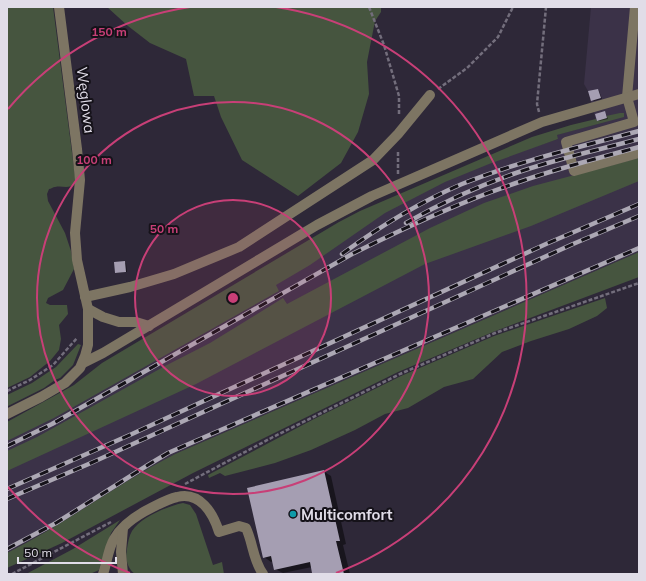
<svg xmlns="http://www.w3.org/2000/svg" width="646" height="581" font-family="Mulish,sans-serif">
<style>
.built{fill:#3b3248}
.green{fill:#46553f}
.shadow{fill:#0007}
.building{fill:#a59eb2}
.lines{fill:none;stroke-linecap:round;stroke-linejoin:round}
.path{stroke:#736e7c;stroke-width:2.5;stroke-dasharray:4 2;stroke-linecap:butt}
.minor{stroke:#7d7563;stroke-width:10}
.rail-casing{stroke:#aca8b4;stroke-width:4.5}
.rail{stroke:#151219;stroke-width:3;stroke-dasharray:9;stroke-linecap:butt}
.ring{fill:none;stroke:#c83f77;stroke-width:2}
.culture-dot{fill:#0f9aa8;stroke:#151219;stroke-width:1.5}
.labels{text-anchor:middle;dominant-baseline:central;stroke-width:4;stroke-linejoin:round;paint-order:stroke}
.street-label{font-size:15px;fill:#e1dde8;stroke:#151219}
.poi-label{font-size:15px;font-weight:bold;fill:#e1dde8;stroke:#151219;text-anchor:start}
.centre{fill:#c83f77;stroke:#151219;stroke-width:2}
.ring-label{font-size:12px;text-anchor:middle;font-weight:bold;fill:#c83f77;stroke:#151219;stroke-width:4;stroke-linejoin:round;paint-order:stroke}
</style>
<rect width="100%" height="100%" fill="#2e2838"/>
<polygon class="built" points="591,7 639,7 639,252 175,454 131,479 56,526 7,553 7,434 312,240 463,171 558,139 556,135 597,124 588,91 584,84"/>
<g class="green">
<path d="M 7,7 L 53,7 L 75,176 L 75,183 C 68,190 63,185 55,187 C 53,187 51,189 49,189 L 47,194 L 48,201 L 65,233 L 71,251 L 74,269 L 63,290 L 48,298 L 46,303 L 50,305 L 67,305 L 68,314 L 59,325 L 61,339 L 59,350 L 50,361 L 30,377 L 7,388 Z"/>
<polygon points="107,7 381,7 381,12 375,21 367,62 369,94 358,132 341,163 298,196 242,160 221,117 214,96 194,96 186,59 150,43 128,26"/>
<polygon points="620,113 624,113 624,117 557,135 558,139 489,164 445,182 385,213 310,265 276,285 279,291 54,418 7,441 7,422 74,385 102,363 339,222 360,211 532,137 571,125 596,119 597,121 607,118 606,116"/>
<polygon points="639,158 639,181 531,226 425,264 196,384 7,471 7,451 37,437 165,366 210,343 283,298 287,304 430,228 484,203 533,186"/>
<path d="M 639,252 L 639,277 L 493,332 L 398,372 L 193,473 L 62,543 L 7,568 L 7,553 C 65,524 117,484 175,454 Z"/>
<polygon points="605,298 607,308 597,316 569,329 531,341 502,352 473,379 444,387 408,408 385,414 355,430 311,450 275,463 225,476 220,473 209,478 208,475 314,419 401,376 494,336"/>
<polygon points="78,344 81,345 73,365 60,378 55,380 44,388 8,406 7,403 7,395 32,383 56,367"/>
<path d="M 183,503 L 190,505 L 196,514 L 213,565 L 222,562 L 224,574 L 135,574 C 127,568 125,558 127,549 C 128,542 129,536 132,531 C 141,517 168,506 183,503 Z"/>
<polygon points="120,520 111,533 99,570 90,574 26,574 73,549"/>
</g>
<g class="shadow">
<polygon points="598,90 599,91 602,99 594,101 592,100"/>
<polygon points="605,112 608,119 599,121 598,121"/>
<polygon points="124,262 126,263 127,272 116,273"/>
<polygon points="323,471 331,476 346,544 343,545 350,574 316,574 313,572 312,567 283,573 275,569 273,561 271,562 264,557"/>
</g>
<g class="building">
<polygon points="598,89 601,98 591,101 588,91"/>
<polygon points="605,111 607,118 597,121 595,114"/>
<polygon points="125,261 126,272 115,273 114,262"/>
<polygon points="324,470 340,541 336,541 344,574 312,573 310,562 274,570 271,556 263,558 247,488"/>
</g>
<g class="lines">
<g class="path">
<polyline points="369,7 384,45 399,96 399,116"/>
<polyline points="438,89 467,68 498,37 513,7"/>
<polyline points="539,112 537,104 546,7"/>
<polyline points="398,174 398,151"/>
<polyline points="7,391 30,380 53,365 77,338"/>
<polyline points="185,484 273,437 400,374 495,333 639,283"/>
<polyline points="12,574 111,522"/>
</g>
<g class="minor">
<polyline points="635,7 627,97 634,122 566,142 574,171 639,153"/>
<polyline points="85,297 130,287 174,274 239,247 373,160 398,134 430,95"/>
<polyline points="88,309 103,317 119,322 136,322 149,326"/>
<polyline points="83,363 103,353 317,225 372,196 542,122 639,94"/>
<polyline points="7,414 41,397 65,383 80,368 85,356 88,345 88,309 77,260 75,233 80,180 77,149 59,7"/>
<path d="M 103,574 C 107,563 108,549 114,539 C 122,525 137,515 151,508 C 159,504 168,499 177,497 C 200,491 213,513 219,532 L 239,526 L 246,528 C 253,543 253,560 263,574"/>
<polyline points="123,574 121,552 123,528"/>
</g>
<g class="rail-casing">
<g id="rail">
<path d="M 406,223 C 441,203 478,186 516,173 C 556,159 598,150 639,139"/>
<path d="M 342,254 C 379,227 420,202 462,184 C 519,161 580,147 639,131"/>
<path d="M 7,446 L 52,424 L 352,254 C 406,227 462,201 519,182 C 559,168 599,158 639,147"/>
<polyline points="7,489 132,434 546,244 639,204"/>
<polyline points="7,499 91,463 573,244 639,216"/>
<polyline points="7,549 56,523 148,465 168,453 639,248"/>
</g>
</g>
<use href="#rail" class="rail"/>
</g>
<circle cx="233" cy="298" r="98" fill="#c83f77" fill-opacity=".12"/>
<g class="ring">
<circle cx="233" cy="298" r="98"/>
<circle cx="233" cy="298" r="196"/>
<path d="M130 573A294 294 0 0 1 8 487M8 109A294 294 0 0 1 190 7M276 7A294 294 0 0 1 336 573"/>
</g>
<circle class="culture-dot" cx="293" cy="514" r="4"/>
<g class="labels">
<g class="street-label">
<text transform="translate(86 100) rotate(83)">Węglowa</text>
</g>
<g class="poi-label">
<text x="301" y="514">Multicomfort</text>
</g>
</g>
<circle cx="233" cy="298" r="6" class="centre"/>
<g class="ring-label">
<text x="109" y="36">150 m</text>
<text x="94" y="164">100 m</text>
<text x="164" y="233">50 m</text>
</g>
<rect width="646" height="581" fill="none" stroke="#e1dde8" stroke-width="16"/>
<path d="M18 557v6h98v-6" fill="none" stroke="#e1dde8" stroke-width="2"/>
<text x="24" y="557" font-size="12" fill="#e1dde8" stroke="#151219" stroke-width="3" paint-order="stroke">50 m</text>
</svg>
